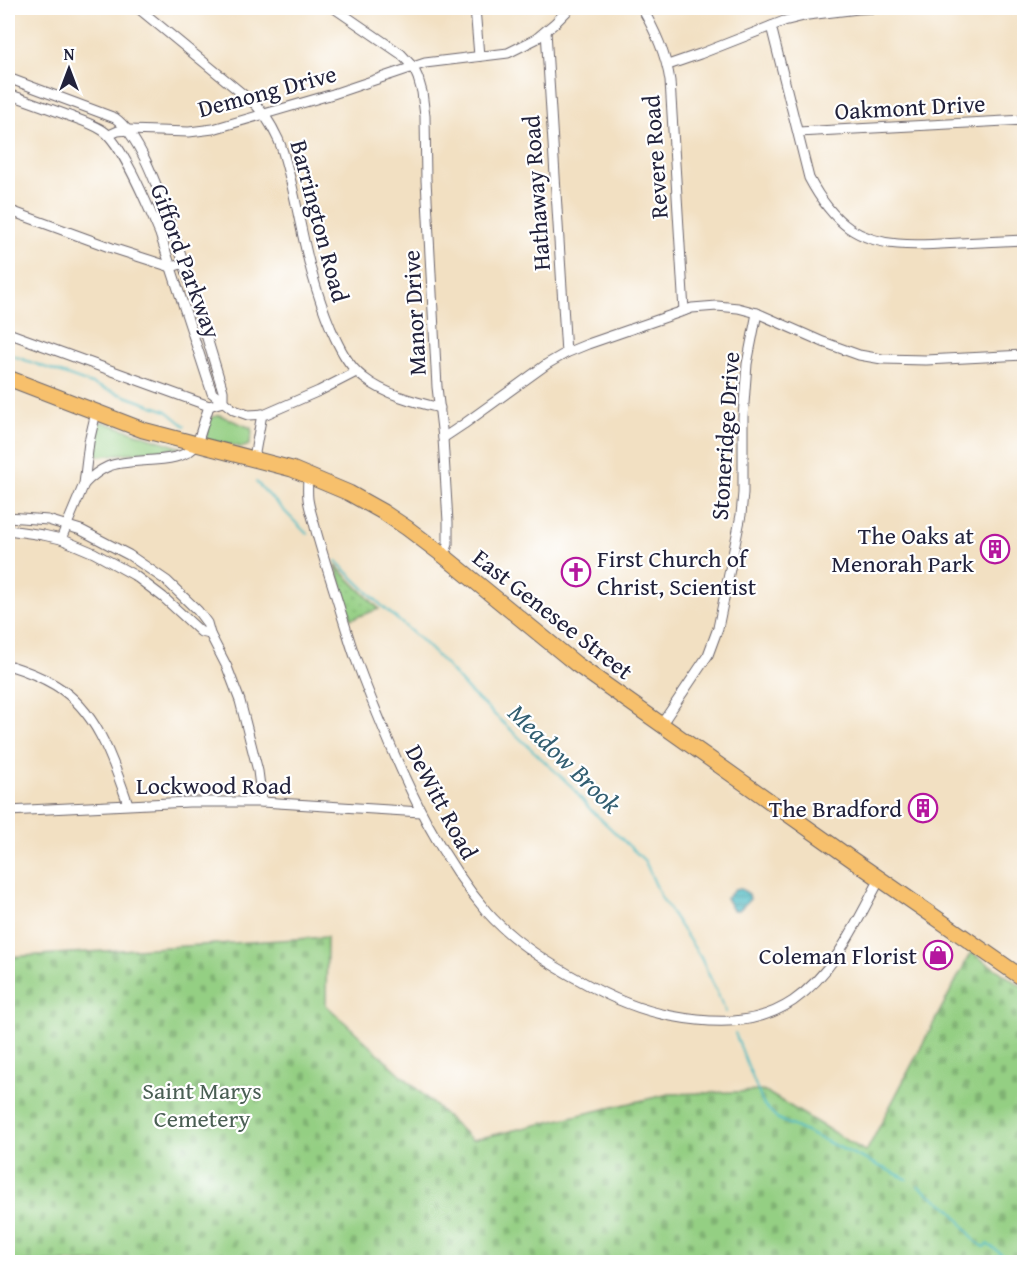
<svg xmlns="http://www.w3.org/2000/svg" width="1032" height="1270" font-family="'Gentium Book Plus',serif">
<style>
.grass{fill:#94cf83;stroke:#5b785f;stroke-width:1.5}
.cemetery{fill:url(#cemetery-stones);stroke:#5b785f;stroke-width:1.5}
.park{fill:url(#park-dots);stroke:#5b785f;stroke-width:1.5}
.water{fill:url(#water-rules);stroke:#366e7e;stroke-width:1.5}
.lines{fill:none;stroke-linecap:round;stroke-linejoin:round}
.stream{stroke:#4ab9c1;stroke-width:2}
.street-casing{stroke:#6b646a;stroke-width:11}
.primary-casing{stroke:#6b646a;stroke-width:17}
.street{stroke:#fff;stroke-width:9}
.primary{stroke:#f7c06c;stroke-width:15}
.labels{text-anchor:middle;dominant-baseline:central;stroke-width:4.5;stroke-linejoin:round;paint-order:stroke}
.street-label{font-size:24px;fill:#22223b;stroke:#fff}
.poi-label{font-size:24px;fill:#22223b;stroke:#fff;text-anchor:end}
.park-label{font-size:24px;fill:#4a5f54;stroke:#fff}
.water-label{font-size:26px;font-style:italic;fill:#325e71;stroke:#fff}
</style>
<defs>
<pattern id="cemetery-stones" width="16" height="16" patternUnits="userSpaceOnUse" patternTransform="scale(1.5)"><rect width="16" height="16" fill="#94cf83"/><path d="M2 7V4a2 2 0 0 1 4 0v3zM10 15v-3a2 2 0 0 1 4 0v3z" fill="#7fb172"/></pattern>
<pattern id="park-dots" width="8" height="8" patternUnits="userSpaceOnUse" patternTransform="scale(1.5)"><rect width="8" height="8" fill="#94cf83"/><path d="M2 2h.1M6 6h.1" fill="none" stroke="#7fb172" stroke-width="1.8" stroke-linecap="round"/></pattern>
<pattern id="water-rules" width="6" height="5" patternUnits="userSpaceOnUse" patternTransform="scale(1.5)"><rect width="6" height="5" fill="#4ab9c1"/><path d="M0 2.5h6" fill="none" stroke="#3d969e"/></pattern>
</defs>
<rect width="100%" height="100%" fill="#fff"/>
<filter id="ink" filterUnits="userSpaceOnUse"><feTurbulence type="fractalNoise" baseFrequency=".0167" numOctaves="2"/><feDisplacementMap in="SourceGraphic" scale="12" xChannelSelector="R" yChannelSelector="G"/><feConvolveMatrix kernelMatrix="1 2 1 2 8 2 1 2 1" color-interpolation-filters="sRGB"/></filter>
<filter id="wash" filterUnits="userSpaceOnUse"><feTurbulence type="fractalNoise" baseFrequency=".008" numOctaves="4" result="noise"/><feDisplacementMap in="SourceGraphic" scale="24" xChannelSelector="R" yChannelSelector="G"/><feGaussianBlur stdDeviation="1.35" result="paint"/><feColorMatrix in="noise" values="0 0 0 0 0 0 0 0 0 0 0 0 0 0 0 0 0 1.4 0 .05"/><feComposite in="paint" operator="in"/></filter>
<g filter="url(#wash)">
<rect width="100%" height="100%" fill="#f2e0c2"/>
<g class="grass">
<polygon points="219,415 251,428 252,433 249,445 244,447 240,447 207,440 206,439 210,418"/>
<polygon points="103,422 182,448 100,456 95,454 92,449 97,423"/>
</g>
<polygon class="cemetery" points="327,937 326,1005 472,1140 669,1094 765,1091 866,1152 971,952 1024,988 1024,1262 8,1262 8,957"/>
<polygon class="park" points="336,566 379,609 351,619"/>
<polygon class="water" points="741,889 749,894 750,899 739,910 733,910 726,898 735,890"/>
<g class="lines">
<g class="stream">
<polyline points="8,354 167,411 185,426"/>
<polyline points="256,482 307,534"/>
<polyline points="336,561 382,606 422,641 444,663 469,691 570,785 589,808 645,861 661,897 701,958 726,1012"/>
<polyline points="735,1033 763,1104 778,1119 907,1179"/>
<polyline points="918,1186 951,1209 975,1241 984,1247 987,1244 995,1249 1012,1262"/>
</g>
</g>
</g>
<g filter="url(#ink)">
<g class="lines">
<g class="street-casing">
<g id="street">
<path d="M 138,8 L 256,105 C 264,114 271,124 276,135 C 283,147 285,161 289,174 C 298,208 303,243 313,277 C 318,295 324,312 331,329 C 339,347 348,366 364,378 C 384,394 415,402 440,408"/>
<polyline points="334,8 401,54 413,67 418,78 422,92 425,116 426,180 437,387 443,438 448,522 448,544 444,556"/>
<polyline points="475,8 479,56"/>
<path d="M 642,8 C 655,31 666,54 670,81 L 684,311"/>
<path d="M 771,26 L 809,178 C 819,197 831,215 849,228 C 881,250 924,245 960,243 C 982,242 1003,241 1024,240"/>
<polyline points="546,31 566,353"/>
<polyline points="668,65 700,54 784,21 808,15 858,9 878,8"/>
<path d="M 8,78 L 115,118 C 139,135 157,186 167,214 C 188,272 205,332 223,391 L 223,402"/>
<path d="M 8,94 C 26,100 45,107 64,114 C 77,119 91,123 102,130 C 122,142 150,211 160,234 L 212,393 L 234,410 L 248,415 L 266,414 L 319,391 L 356,372"/>
<polyline points="798,132 1024,120"/>
<polyline points="109,135 118,131 128,130 189,132 213,129 333,94 425,63 508,53 536,39 555,23 570,8"/>
<polyline points="8,210 112,248 171,267 185,263"/>
<polyline points="8,333 209,406 223,402"/>
<polyline points="443,438 464,424 547,364 566,353 588,344 692,308 717,306 738,308 757,313 823,342 859,355 882,359 926,360 1024,355"/>
<polyline points="254,458 262,414"/>
<path d="M 308,475 C 308,482 307,491 308,499 C 309,508 313,518 315,527 C 323,557 333,586 342,616 C 347,631 351,647 357,662 C 365,685 375,708 384,730 C 411,795 441,858 487,912 C 511,939 549,964 581,981 C 609,997 639,1010 671,1016 C 713,1024 756,1026 793,1001 C 835,972 856,923 880,879"/>
<path d="M 84,484 C 91,477 98,471 107,467 C 130,456 182,467 197,444 L 209,406"/>
<polyline points="8,517 48,520 81,530 129,555 167,581 198,611 207,623 210,634 227,667 240,701 258,771 262,802"/>
<polyline points="8,530 43,535 61,539 94,553 134,575 163,597 201,632 210,634"/>
<polyline points="61,539 84,484 89,442 96,412"/>
<path d="M 8,665 C 24,670 40,676 55,685 C 97,710 113,760 128,804"/>
<polyline points="661,725 708,655 718,628 741,515 743,493 743,417 747,364 757,313"/>
<polyline points="8,811 189,802 262,802 421,812"/>
</g>
</g>
<g class="primary-casing">
<polyline id="primary" points="8,378 143,430 292,469 349,493 383,512 407,528 444,556 576,664 850,858 1024,979"/>
</g>
<use href="#street" class="street"/>
<use href="#primary" class="primary"/>
</g>
</g>
<defs>
<g id="building-ring" transform="scale(1.5)"><circle r="9.5" fill="#fff" stroke="#b5179e" stroke-width="1.5"/><path d="M-4-6H4V6H1V3H-1V6H-4ZM-2.5-4.3h1.7v1.8h-1.7ZM.8-4.3h1.7v1.8H.8ZM-2.5-1h1.7V.8h-1.7ZM.8-1h1.7V.8H.8Z" fill="#b5179e"/></g>
<g id="church-ring" transform="scale(1.5)"><circle r="9.5" fill="#fff" stroke="#b5179e" stroke-width="1.5"/><path d="M-1.2-6h2.4v3.5h3.3v2.4h-3.3V6h-2.4V-.1h-3.3v-2.4h3.3Z" fill="#b5179e"/></g>
<g id="shop-ring" transform="scale(1.5)"><circle r="9.5" fill="#fff" stroke="#b5179e" stroke-width="1.5"/><path d="M-5-2.5h2.3a2.7 3.5 0 0 1 5.4 0H5L5.5 6h-11ZM-1.5-2.5h3a1.5 2.3 0 0 0-3 0Z" fill="#b5179e"/></g>
</defs>
<g fill-rule="evenodd">
<use href="#building-ring" x="995" y="549"/>
<use href="#church-ring" x="576" y="572"/>
<use href="#building-ring" x="923" y="808"/>
<use href="#shop-ring" x="938" y="955"/>
</g>
<g class="labels">
<g class="street-label">
<text transform="translate(267 91) rotate(-15)">Demong Drive</text>
<text transform="translate(910 107) rotate(-3)">Oakmont Drive</text>
<text transform="translate(655 157) rotate(-94)">Revere Road</text>
<text transform="translate(536 193) rotate(-94)">Hathaway Road</text>
<text transform="translate(320 221) rotate(75)">Barrington Road</text>
<text transform="translate(186 261) rotate(70)">Gifford Parkway</text>
<text transform="translate(414 313) rotate(-93)">Manor Drive</text>
<text transform="translate(725 436) rotate(-86)">Stoneridge Drive</text>
<text transform="translate(553 614) rotate(38)">East Genesee Street</text>
<text x="214" y="785">Lockwood Road</text>
<text transform="translate(442 802) rotate(62)">DeWitt Road</text>
</g>
<g class="poi-label">
<text x="974" y="535">The Oaks at<tspan x="974" dy="28">Menorah Park</tspan></text>
<text x="597" y="558" text-anchor="start">First Church of<tspan x="597" dy="28">Christ, Scientist</tspan></text>
<text x="902" y="808">The Bradford</text>
<text x="917" y="955">Coleman Florist</text>
</g>
<g class="park-label">
<text x="202" y="1090">Saint Marys<tspan x="202" dy="28">Cemetery</tspan></text>
</g>
<g class="water-label">
<text transform="translate(565 758) rotate(44)">Meadow Brook</text>
</g>
</g>
<rect width="1032" height="1270" fill="none" stroke="#fff" stroke-width="30"/>
<g transform="translate(69 69)" stroke="#ffffff" stroke-width="4.5" paint-order="stroke">
<path d="M0-4.5L10 22L0 15L-10 22Z" fill="#22223b"/>
<text y="-9" font-size="16" font-weight="bold" text-anchor="middle" fill="#22223b">N</text>
</g>
</svg>
